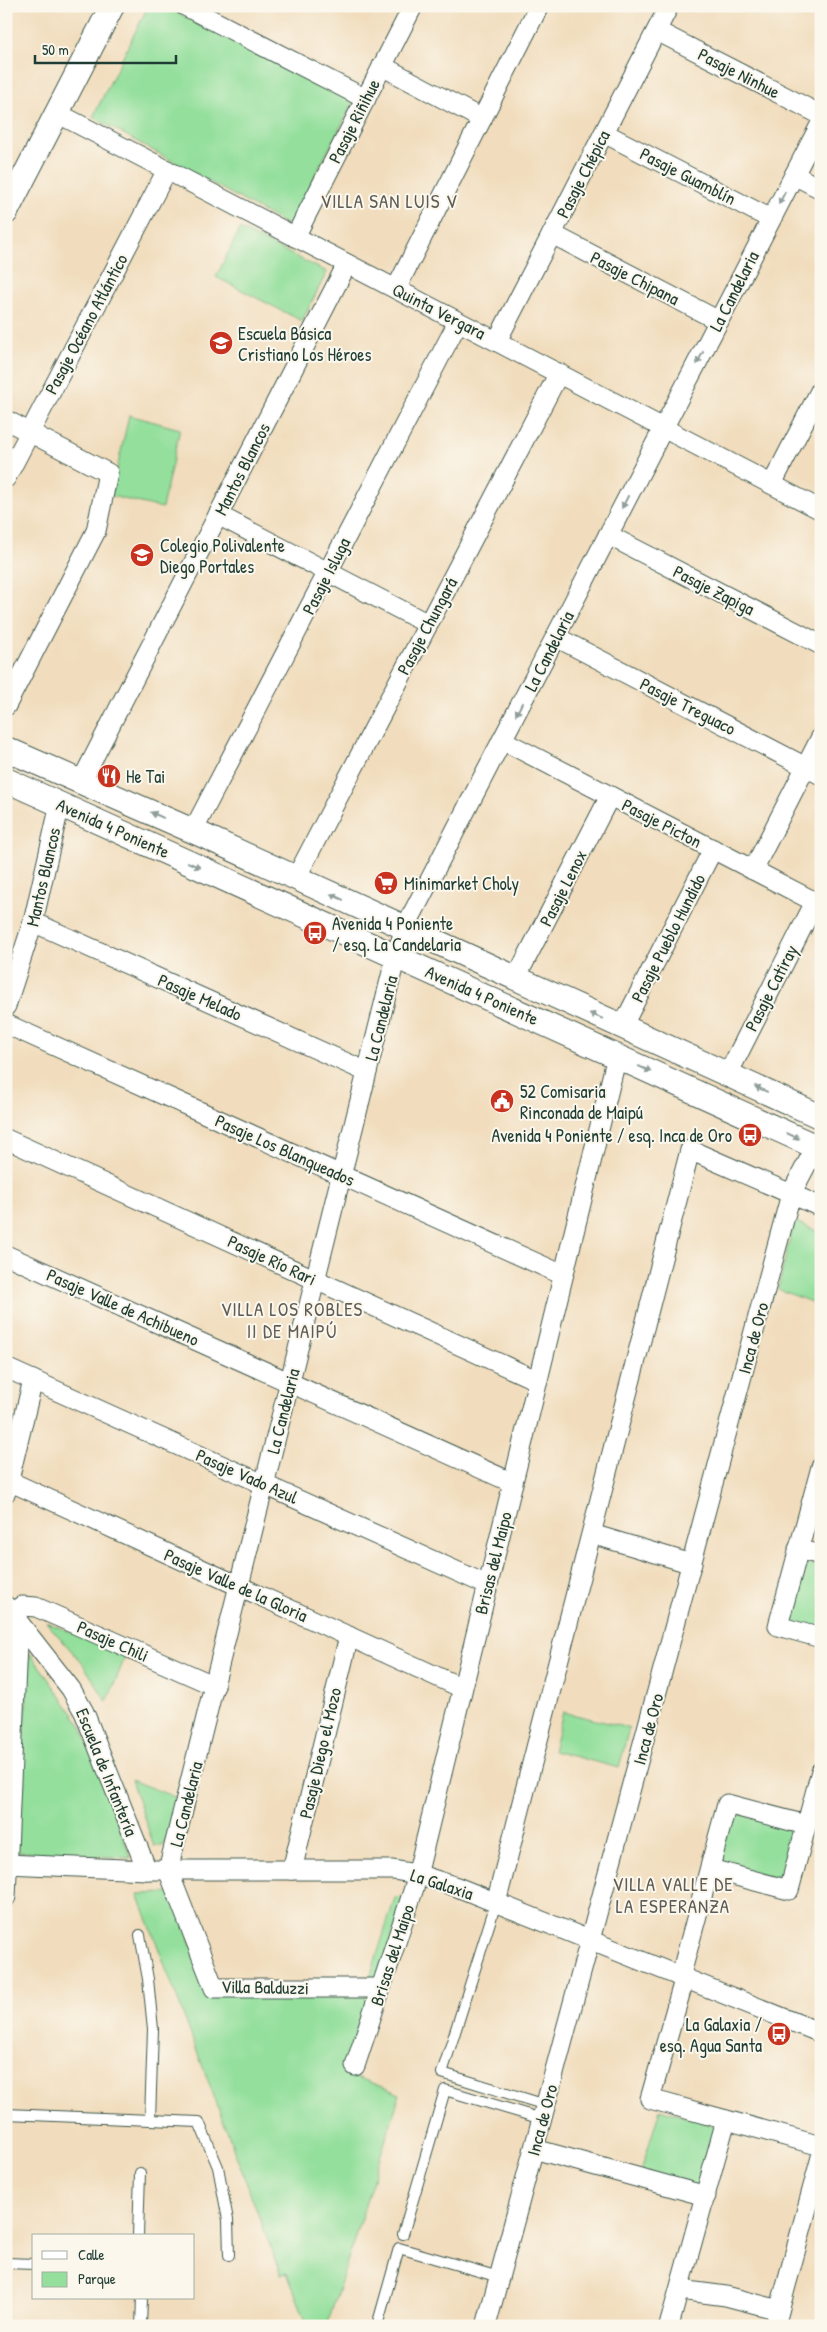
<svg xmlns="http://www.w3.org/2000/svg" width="827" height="2332" font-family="'Patrick Hand',sans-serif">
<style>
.green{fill:#93df9b;stroke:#598e68}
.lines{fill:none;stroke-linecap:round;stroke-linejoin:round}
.service-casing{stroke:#3e5549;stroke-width:12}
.minor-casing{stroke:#3e5549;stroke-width:21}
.tertiary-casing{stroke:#3e5549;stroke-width:26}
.service{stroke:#fff;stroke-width:10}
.minor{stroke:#fff;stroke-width:19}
.tertiary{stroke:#fff;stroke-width:24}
.oneway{fill:#8f9e9a}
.labels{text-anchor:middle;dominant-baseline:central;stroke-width:4;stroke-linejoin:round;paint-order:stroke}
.street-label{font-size:18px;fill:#1f3d34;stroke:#fbf7ec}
.poi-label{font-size:18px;fill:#1f3d34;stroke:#fbf7ec;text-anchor:start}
.neighbourhood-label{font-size:19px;letter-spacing:1px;fill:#5f5c56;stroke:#fbf7ec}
</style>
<rect width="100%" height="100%" fill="#fbf7ec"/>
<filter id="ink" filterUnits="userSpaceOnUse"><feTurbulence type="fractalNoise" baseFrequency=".02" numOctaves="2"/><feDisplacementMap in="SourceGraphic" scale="10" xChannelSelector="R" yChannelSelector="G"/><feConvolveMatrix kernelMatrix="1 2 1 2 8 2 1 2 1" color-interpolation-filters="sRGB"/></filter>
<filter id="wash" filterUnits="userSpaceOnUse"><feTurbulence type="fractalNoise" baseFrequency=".0096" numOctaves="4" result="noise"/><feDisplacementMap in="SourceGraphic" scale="20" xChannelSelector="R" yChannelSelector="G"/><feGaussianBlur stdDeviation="1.12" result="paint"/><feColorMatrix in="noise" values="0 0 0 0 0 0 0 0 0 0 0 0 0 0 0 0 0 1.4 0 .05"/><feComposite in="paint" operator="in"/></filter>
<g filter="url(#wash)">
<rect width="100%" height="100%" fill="#f1ddbd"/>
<g class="green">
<polygon points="148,6 164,6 354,101 289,226 93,117"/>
<polygon points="240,229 327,272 302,321 216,277"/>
<polygon points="129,415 180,429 162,508 111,496"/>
<polygon points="794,1221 821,1233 821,1306 778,1289"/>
<polygon points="800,1562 821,1567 821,1630 784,1621"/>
<polygon points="46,1622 126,1655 107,1702 83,1664"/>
<polygon points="30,1653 81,1725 131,1858 15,1852"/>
<polygon points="563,1712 629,1728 619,1768 553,1751"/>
<polygon points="131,1780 180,1799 163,1846 154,1846"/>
<polygon points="733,1812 796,1829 781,1882 718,1865"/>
<polygon points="172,1893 211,1993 375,1994 349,2074 400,2094 327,2326 308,2326 287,2273 281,2275 138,1894"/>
<polygon points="405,1897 377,1982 369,1980 395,1898"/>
<polygon points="660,2109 719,2127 701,2189 641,2171"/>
</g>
</g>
<g filter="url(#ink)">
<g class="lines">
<g class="service-casing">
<g id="service">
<polyline points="496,1903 442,2073 546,2105"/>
<polyline points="140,1935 148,1979 153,2029 150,2120"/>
<polyline points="6,2114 199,2122 218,2167 228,2220 229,2255"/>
<polyline points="403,2234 445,2090 542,2119"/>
<polyline points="138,2236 140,2173"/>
<polyline points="6,2263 34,2264"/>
<polyline points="141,2326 142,2298"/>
<polyline points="377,2326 399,2248 499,2277"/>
</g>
</g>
<g class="minor-casing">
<g id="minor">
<polyline points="185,6 366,99"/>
<polyline points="657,31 821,115"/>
<polyline points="382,66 482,119"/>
<polyline points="57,113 821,510"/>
<polyline points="604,133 771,219"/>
<polyline points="794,175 821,189"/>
<polyline points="552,234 719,321"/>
<polyline points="295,237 413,6"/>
<polyline points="396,289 539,6"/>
<polyline points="497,341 669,6"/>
<polyline points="6,420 108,473 96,531 6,706"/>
<polyline points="6,478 167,170"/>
<polyline points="772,484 821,389"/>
<polyline points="218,515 428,624"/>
<polyline points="608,535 821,645"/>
<polyline points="556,637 821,775"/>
<polyline points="502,740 821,905"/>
<polyline points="81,782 347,264"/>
<polyline points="193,831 458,322"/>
<polyline points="753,870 821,737"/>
<polyline points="296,878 559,373"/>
<polyline points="33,922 367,1072"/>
<polyline points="515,980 610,796"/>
<polyline points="6,1006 33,922 60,804"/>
<polyline points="6,1024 563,1275"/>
<polyline points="622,1027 713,849"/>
<polyline points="728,1074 815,902"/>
<polyline points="6,1139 538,1381"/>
<polyline points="6,1255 513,1483"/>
<polyline points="6,1368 487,1585"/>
<polyline points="821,1467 778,1626 821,1638"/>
<polyline points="9,1481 462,1688"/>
<polyline points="6,1492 33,1380"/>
<polyline points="592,1534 692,1564"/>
<polyline points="798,1549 821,1555"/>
<polyline points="6,1606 71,1689 84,1712 147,1870"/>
<polyline points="11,1612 22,1606 36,1607 215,1686"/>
<polyline points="6,1864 147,1870 393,1870 417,1874 457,1887 821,2033"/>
<polyline points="710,1869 789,1890 821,1771"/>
<polyline points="292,1870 349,1636"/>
<polyline points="6,1897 18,1620"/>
<polyline points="496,1903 690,1150 821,1207"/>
<polyline points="680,1978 727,1804 806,1825"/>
<polyline points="684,1980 650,2099 821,2146"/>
<polyline points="381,1988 214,1988 168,1870 396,956 405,928 821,123"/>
<polyline points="355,2066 414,1888 617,1056"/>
<polyline points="534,2149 706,2196"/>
<polyline points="680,2290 726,2296 779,2310"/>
<polyline points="486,2326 791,1194 821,1137"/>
<polyline points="669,2326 726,2120"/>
<polyline points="775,2326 821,2157"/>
</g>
</g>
<g class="tertiary-casing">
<g id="tertiary">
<polyline points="6,212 112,6"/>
<polyline points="6,749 193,831 821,1117"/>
<polyline points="6,780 821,1149"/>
</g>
</g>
<use href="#service" class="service"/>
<use href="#minor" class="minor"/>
<use href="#tertiary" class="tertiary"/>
</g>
<defs><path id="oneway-solid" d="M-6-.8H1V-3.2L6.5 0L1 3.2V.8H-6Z" transform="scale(1.25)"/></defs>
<g class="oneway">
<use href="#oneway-solid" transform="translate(782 198) rotate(117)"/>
<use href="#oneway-solid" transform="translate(700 358) rotate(117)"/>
<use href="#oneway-solid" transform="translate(625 502) rotate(117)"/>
<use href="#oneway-solid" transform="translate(519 709) rotate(117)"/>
<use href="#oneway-solid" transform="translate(157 815) rotate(-156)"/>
<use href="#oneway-solid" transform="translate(194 865) rotate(24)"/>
<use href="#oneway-solid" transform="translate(337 897) rotate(-155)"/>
<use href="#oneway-solid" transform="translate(596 1016) rotate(-157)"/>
<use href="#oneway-solid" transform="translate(645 1069) rotate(24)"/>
<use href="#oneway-solid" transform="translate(761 1089) rotate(-155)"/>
<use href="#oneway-solid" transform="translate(793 1136) rotate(24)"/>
</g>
</g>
<defs>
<g id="school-disc" transform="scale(1.25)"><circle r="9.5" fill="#c8321e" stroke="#fbf7ec"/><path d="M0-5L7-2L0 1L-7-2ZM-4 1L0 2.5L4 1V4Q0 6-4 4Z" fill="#fff"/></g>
<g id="restaurant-disc" transform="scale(1.25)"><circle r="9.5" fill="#c8321e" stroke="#fbf7ec"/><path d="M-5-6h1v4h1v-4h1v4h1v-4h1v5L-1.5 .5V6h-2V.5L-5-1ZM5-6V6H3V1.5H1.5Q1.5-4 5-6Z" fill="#fff"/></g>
<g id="supermarket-disc" transform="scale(1.25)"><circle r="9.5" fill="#c8321e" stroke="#fbf7ec"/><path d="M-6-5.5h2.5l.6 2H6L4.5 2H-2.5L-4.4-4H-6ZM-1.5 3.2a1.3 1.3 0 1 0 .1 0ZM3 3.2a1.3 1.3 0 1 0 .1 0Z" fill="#fff"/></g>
<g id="bus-disc" transform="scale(1.25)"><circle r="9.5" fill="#c8321e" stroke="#fbf7ec"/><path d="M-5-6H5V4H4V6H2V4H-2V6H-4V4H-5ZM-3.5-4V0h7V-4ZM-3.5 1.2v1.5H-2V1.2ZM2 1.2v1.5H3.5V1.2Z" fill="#fff"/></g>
<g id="civic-disc" transform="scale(1.25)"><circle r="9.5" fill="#c8321e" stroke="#fbf7ec"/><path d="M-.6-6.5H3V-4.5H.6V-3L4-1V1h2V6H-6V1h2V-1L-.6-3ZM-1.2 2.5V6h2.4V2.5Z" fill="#fff"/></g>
</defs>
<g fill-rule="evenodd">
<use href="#school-disc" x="221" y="343"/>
<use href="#school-disc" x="142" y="555"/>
<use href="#restaurant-disc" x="109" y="776"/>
<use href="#supermarket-disc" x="386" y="883"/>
<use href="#bus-disc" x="315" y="933"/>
<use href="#civic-disc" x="502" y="1101"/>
<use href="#bus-disc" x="750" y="1135"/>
<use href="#bus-disc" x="779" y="2034"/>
</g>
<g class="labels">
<g class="street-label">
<text transform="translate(739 73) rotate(27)">Pasaje Ninhue</text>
<text transform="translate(354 121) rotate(-63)">Pasaje Riñihue</text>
<text transform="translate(583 174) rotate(-63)">Pasaje Chépica</text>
<text transform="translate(688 176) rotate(27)">Pasaje Guamblín</text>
<text transform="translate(635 278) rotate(27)">Pasaje Chipana</text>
<text transform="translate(734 291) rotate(-63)">La Candelaria</text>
<text transform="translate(439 311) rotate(27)">Quinta Vergara</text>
<text transform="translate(86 324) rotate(-62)">Pasaje Océano Atlántico</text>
<text transform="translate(242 469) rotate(-63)">Mantos Blancos</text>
<text transform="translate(326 576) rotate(-63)">Pasaje Isluga</text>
<text transform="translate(714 590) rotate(27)">Pasaje Zapiga</text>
<text transform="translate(427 626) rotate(-62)">Pasaje Chungará</text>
<text transform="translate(549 651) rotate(-63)">La Candelaria</text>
<text transform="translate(688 706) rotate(27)">Pasaje Treguaco</text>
<text transform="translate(662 823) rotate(27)">Pasaje Picton</text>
<text transform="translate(113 828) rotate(24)">Avenida 4 Poniente</text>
<text transform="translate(43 877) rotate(-77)">Mantos Blancos</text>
<text transform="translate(563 888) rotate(-63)">Pasaje Lenox</text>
<text transform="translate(668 938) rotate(-63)">Pasaje Pueblo Hundido</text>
<text transform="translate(771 988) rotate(-63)">Pasaje Catiray</text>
<text transform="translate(482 995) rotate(24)">Avenida 4 Poniente</text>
<text transform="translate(200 997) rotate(24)">Pasaje Melado</text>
<text transform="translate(381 1018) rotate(-76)">La Candelaria</text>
<text transform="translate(285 1150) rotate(24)">Pasaje Los Blanqueados</text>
<text transform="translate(272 1260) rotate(25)">Pasaje Río Rari</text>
<text transform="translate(123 1307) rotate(24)">Pasaje Valle de Achibueno</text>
<text transform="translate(753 1338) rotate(-75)">Inca de Oro</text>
<text transform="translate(283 1411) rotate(-76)">La Candelaria</text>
<text transform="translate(247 1476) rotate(24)">Pasaje Vado Azul</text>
<text transform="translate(493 1563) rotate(-76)">Brisas del Maipo</text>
<text transform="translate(236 1585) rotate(24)">Pasaje Valle de la Gloria</text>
<text transform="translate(113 1641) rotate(24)">Pasaje Chili</text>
<text transform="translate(648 1729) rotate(-75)">Inca de Oro</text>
<text transform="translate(320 1753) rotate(-77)">Pasaje Diego el Mozo</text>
<text transform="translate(107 1772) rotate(68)">Escuela de Infantería</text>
<text transform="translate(186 1804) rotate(-76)">La Candelaria</text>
<text transform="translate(442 1884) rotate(18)">La Galaxia</text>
<text transform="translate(392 1955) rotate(-72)">Brisas del Maipo</text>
<text transform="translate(265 1987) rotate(1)">Villa Balduzzi</text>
<text transform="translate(542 2120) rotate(-75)">Inca de Oro</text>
</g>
<g class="poi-label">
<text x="238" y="333">Escuela Básica<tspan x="238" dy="21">Cristiano Los Héroes</tspan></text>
<text x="160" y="545">Colegio Polivalente<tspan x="160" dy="21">Diego Portales</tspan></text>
<text x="126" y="776">He Tai</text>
<text x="404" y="883">Minimarket Choly</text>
<text x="332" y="923">Avenida 4 Poniente<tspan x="332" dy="21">/ esq. La Candelaria</tspan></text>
<text x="520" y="1091">52 Comisaria<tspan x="520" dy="21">Rinconada de Maipú</tspan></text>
<text x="732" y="1135" text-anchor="end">Avenida 4 Poniente / esq. Inca de Oro</text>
<text x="762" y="2024" text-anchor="end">La Galaxia /<tspan x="762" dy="21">esq. Agua Santa</tspan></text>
</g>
<g class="neighbourhood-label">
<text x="389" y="201">VILLA SAN LUIS V</text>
<text x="292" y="1309">VILLA LOS ROBLES<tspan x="292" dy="22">II DE MAIPÚ</tspan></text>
<text x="673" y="1884">VILLA VALLE DE<tspan x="673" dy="22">LA ESPERANZA</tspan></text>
</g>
</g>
<rect width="827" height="2332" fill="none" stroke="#fbf7ec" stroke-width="25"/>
<rect x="32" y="2234" width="162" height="65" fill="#fbf7ec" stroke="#a3ada2"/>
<rect x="42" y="2251" width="25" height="8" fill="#ffffff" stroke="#a3ada2"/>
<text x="78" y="2260" font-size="15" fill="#1f3d34">Calle</text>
<rect x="42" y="2272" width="25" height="15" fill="#93df9b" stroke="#a3ada2"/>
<text x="78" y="2284" font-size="15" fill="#1f3d34">Parque</text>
<path d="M35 55v8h141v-8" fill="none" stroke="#1f3d34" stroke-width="2.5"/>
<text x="42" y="55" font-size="15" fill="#1f3d34" stroke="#fbf7ec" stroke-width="4" paint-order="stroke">50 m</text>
</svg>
